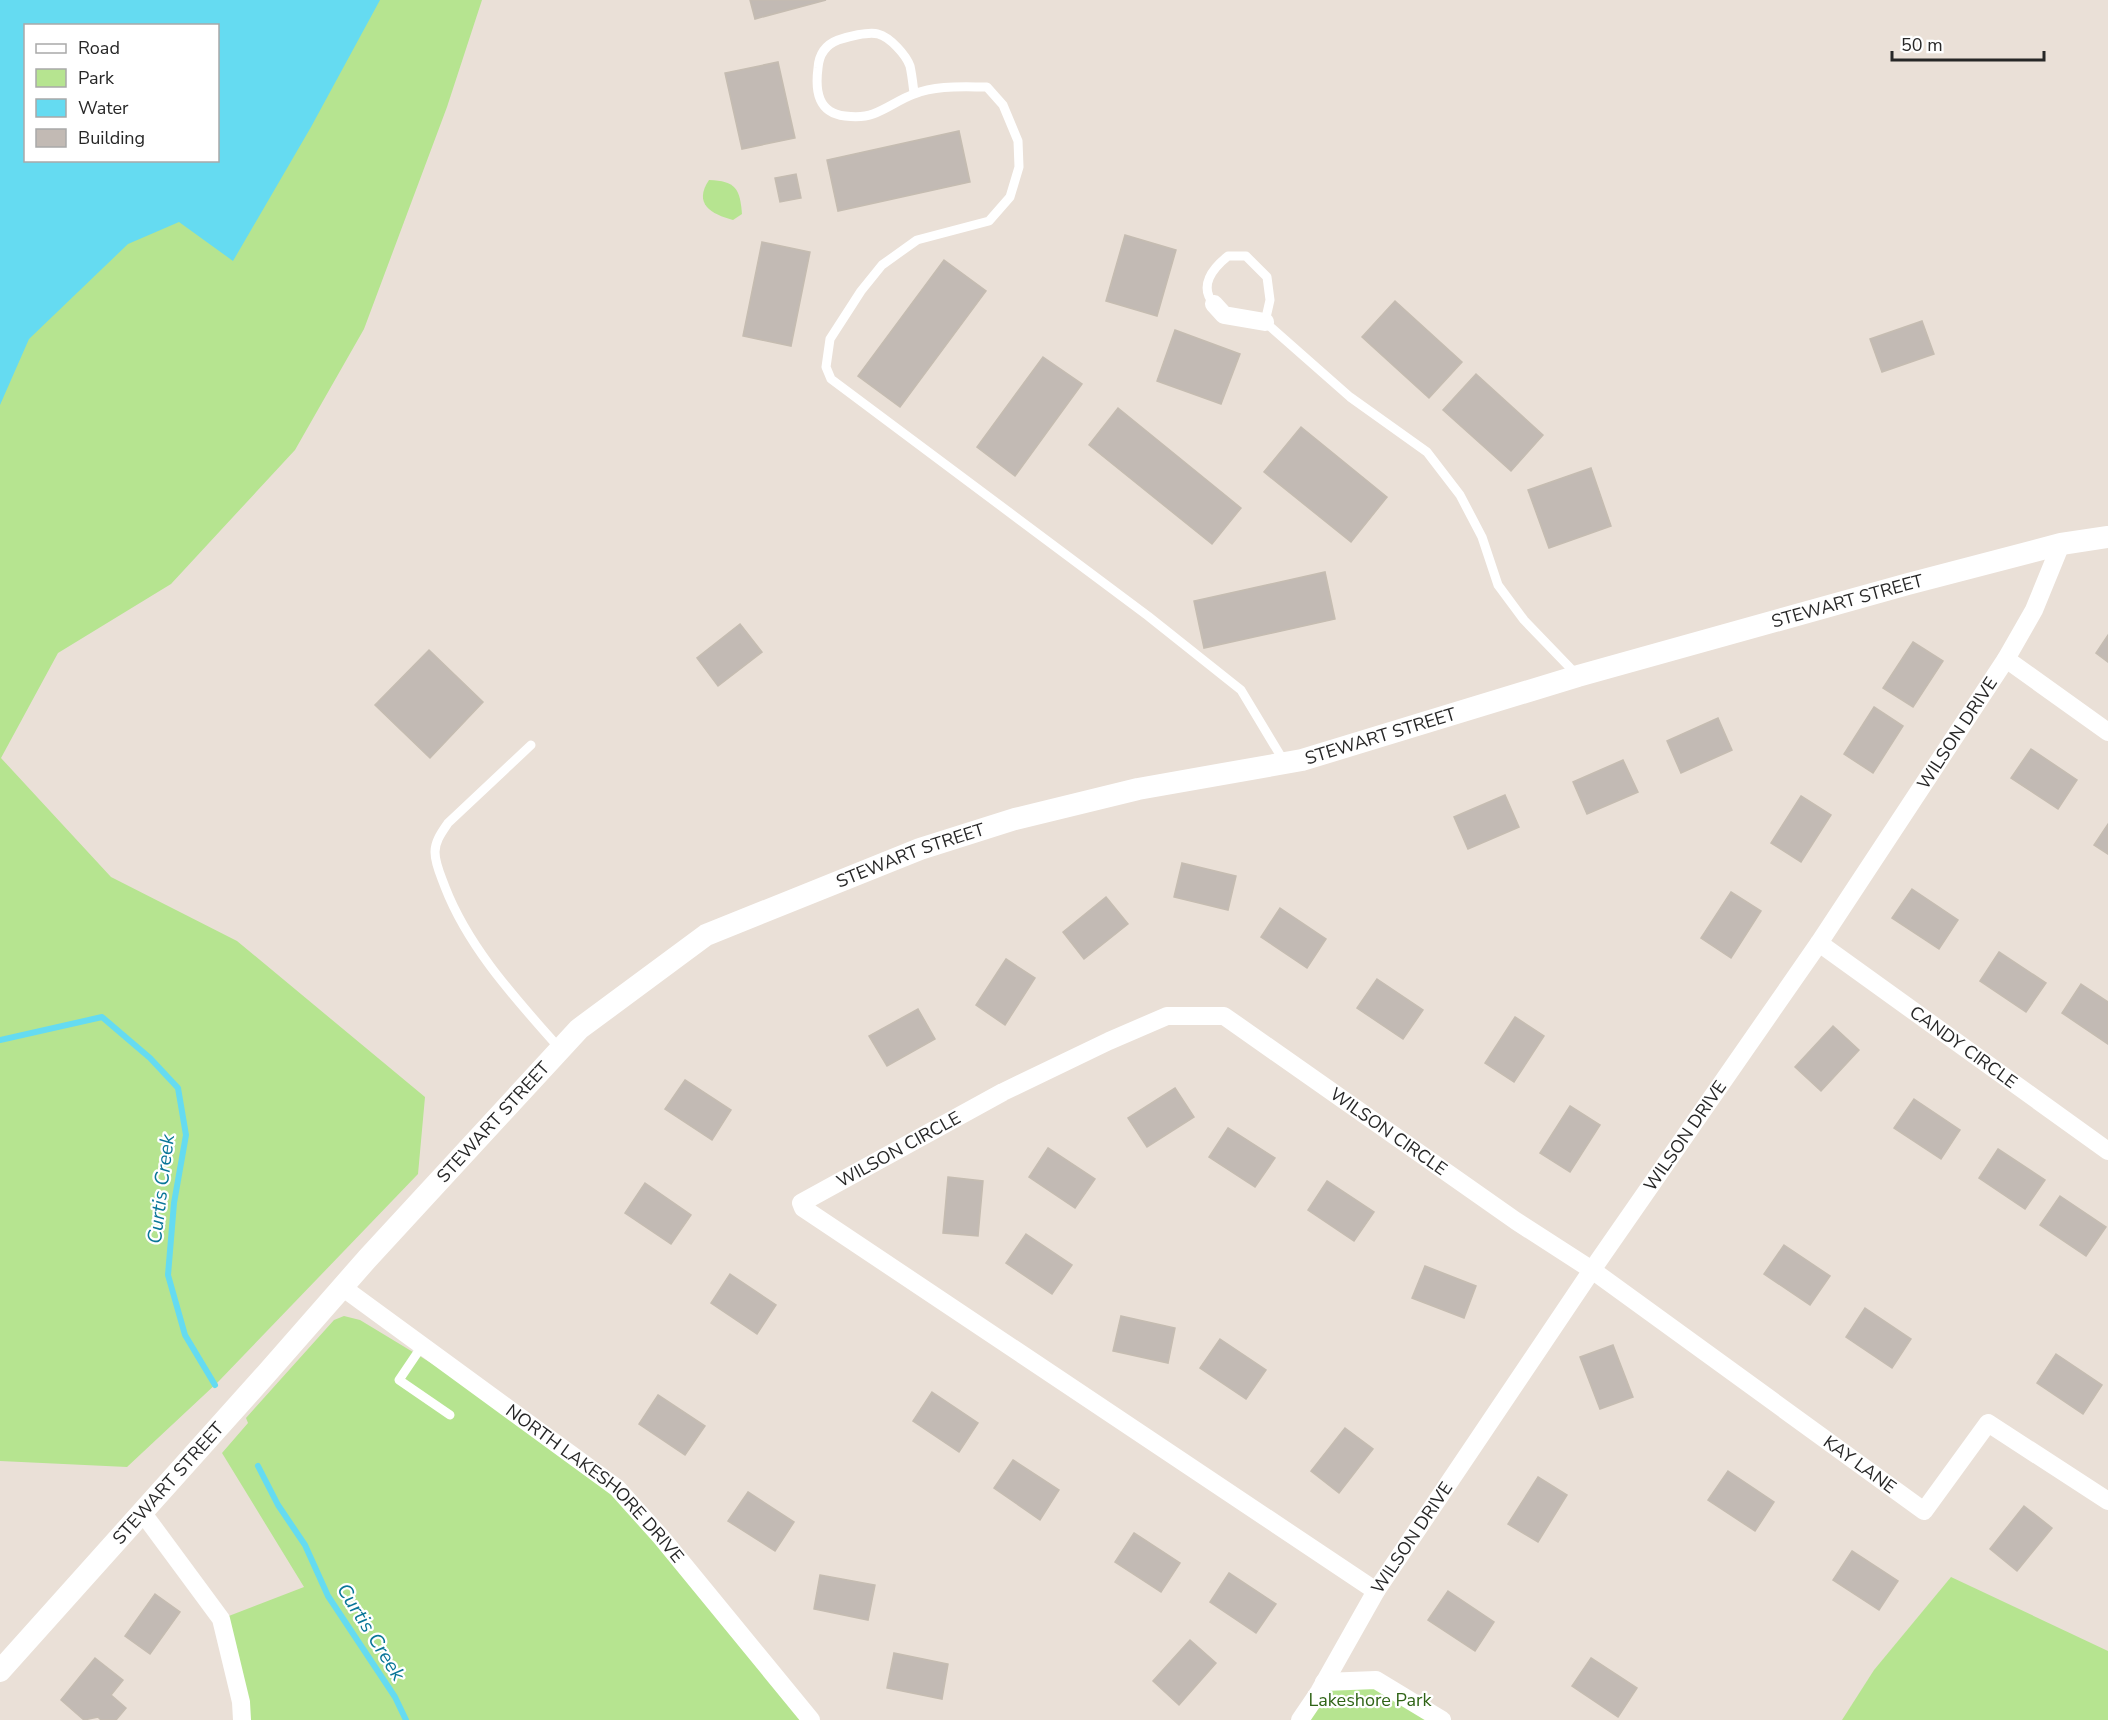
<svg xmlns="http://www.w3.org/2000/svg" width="2108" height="1720" font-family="'Nunito Sans',sans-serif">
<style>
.green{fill:#b6e490;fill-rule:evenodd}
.water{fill:#65dbf1;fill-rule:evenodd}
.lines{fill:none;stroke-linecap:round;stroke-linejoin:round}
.stream{stroke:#65dbf1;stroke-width:6}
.building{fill:#c2bab4;stroke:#c5bcb1;stroke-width:1.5}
.service{stroke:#fff;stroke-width:9}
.minor{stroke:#fff;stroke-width:18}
.tertiary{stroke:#fff;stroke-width:22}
.labels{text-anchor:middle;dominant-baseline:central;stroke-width:4.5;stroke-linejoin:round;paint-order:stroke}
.street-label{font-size:18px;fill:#272727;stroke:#fff}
.park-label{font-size:18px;fill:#2f6416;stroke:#fff}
.water-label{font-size:20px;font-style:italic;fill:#097698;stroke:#fff}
</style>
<rect width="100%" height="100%" fill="#eae0d7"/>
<g class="green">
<path d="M 0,0 L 482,0 L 447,107 L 364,329 L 295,450 L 171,584 L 58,653 L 1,758 L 111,877 L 237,941 L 425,1097 L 418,1174 L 218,1382 L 127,1467 L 0,1461 ZM 26,26 L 218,26 L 218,160 L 26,160 Z"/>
<path d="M 709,180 C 736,181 740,189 742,214 L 733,220 C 711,214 693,204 709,180 Z"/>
<polygon points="344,1316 360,1320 517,1415 617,1488 811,1720 242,1720 221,1619 304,1587 222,1453 248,1423 246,1418 334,1320"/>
<polygon points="1951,1577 2108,1651 2108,1720 1842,1720 1874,1670"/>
<polygon points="1376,1680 1442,1720 1299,1720 1324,1682"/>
</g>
<path class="water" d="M 0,0 L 380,0 L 311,127 L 233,261 L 179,222 L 128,244 L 29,339 L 0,405 ZM 26,26 L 218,26 L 218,160 L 26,160 Z"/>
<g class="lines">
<g class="stream">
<polyline points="0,1040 102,1017 150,1058 178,1088 186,1135 174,1203 168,1275 185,1335 215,1385"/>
<polyline points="258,1466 278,1505 305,1545 328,1596 395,1697 406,1720"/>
</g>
</g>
<g class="building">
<polygon points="750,0 826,0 755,19"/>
<polygon points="778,62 795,138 742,149 725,73"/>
<polygon points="959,131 970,182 838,211 827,160"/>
<polygon points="796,174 801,198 780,202 775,178"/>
<polygon points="1125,235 1176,250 1157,316 1106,301"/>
<polygon points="762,242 810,252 791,346 743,336"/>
<polygon points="944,260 986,291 900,407 858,376"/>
<polygon points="1395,301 1462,362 1429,398 1362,337"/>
<polygon points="1922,321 1934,354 1882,372 1870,339"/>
<polygon points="1175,330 1240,354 1221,404 1157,381"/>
<polygon points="1043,357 1082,384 1015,476 977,447"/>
<polygon points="1476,374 1543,435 1511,471 1443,410"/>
<polygon points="1118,408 1241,508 1212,544 1089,445"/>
<polygon points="1301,427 1387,497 1351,542 1264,472"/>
<polygon points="1591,468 1611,526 1549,548 1528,490"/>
<polygon points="1325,572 1335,619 1204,648 1194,601"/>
<polygon points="740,624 762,652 718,686 697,658"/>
<polygon points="2108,635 2108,662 2096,653"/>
<polygon points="1913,642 1943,661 1913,707 1883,688"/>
<polygon points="429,650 483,702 430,758 375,705"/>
<polygon points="1874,707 1903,726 1873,773 1844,754"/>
<polygon points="1718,718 1732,750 1681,773 1667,741"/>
<polygon points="2031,749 2077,780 2058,809 2011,778"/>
<polygon points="1623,760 1638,792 1587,814 1573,782"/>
<polygon points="1505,795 1519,827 1468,849 1454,817"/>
<polygon points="1801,796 1831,815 1801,862 1771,843"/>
<polygon points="2108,824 2108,854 2094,845"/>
<polygon points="1182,863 1236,876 1228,910 1174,897"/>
<polygon points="1912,889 1958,920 1939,949 1892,918"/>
<polygon points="1731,892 1761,911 1731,958 1701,938"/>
<polygon points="1106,897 1128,924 1084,959 1063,932"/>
<polygon points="1280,908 1326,939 1307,968 1261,937"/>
<polygon points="1999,952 2046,983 2026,1012 1980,981"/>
<polygon points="1006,959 1035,978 1005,1025 976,1005"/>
<polygon points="1377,979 1423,1010 1403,1039 1357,1008"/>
<polygon points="2081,984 2108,1002 2108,1044 2062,1013"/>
<polygon points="918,1009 935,1039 887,1066 869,1036"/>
<polygon points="1515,1017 1544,1036 1514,1082 1485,1063"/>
<polygon points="1833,1026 1859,1050 1821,1091 1795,1067"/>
<polygon points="685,1080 731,1110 712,1140 665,1109"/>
<polygon points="1175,1088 1194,1117 1147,1147 1128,1118"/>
<polygon points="1914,1099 1960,1130 1941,1159 1894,1128"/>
<polygon points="1570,1106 1600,1125 1570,1172 1540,1153"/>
<polygon points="1228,1128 1275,1158 1255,1187 1209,1157"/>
<polygon points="1048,1148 1095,1179 1075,1208 1029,1177"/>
<polygon points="1998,1149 2045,1180 2025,1209 1979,1178"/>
<polygon points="948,1177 983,1181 978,1236 943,1233"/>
<polygon points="1327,1181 1374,1212 1354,1241 1308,1210"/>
<polygon points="645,1183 691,1215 671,1244 625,1213"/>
<polygon points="2060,1196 2106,1227 2086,1256 2040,1225"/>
<polygon points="1026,1234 1072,1265 1052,1294 1006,1263"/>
<polygon points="1784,1245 1830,1276 1810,1305 1764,1274"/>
<polygon points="1425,1266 1476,1286 1464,1318 1412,1298"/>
<polygon points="730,1274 776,1305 757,1334 711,1303"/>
<polygon points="1865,1308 1911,1339 1892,1368 1846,1337"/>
<polygon points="1121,1316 1175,1328 1168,1363 1113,1351"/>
<polygon points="1220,1339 1266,1370 1246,1399 1200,1368"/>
<polygon points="1613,1345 1633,1397 1600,1409 1580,1357"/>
<polygon points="2056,1354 2102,1385 2083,1414 2037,1383"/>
<polygon points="932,1392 978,1423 959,1452 913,1421"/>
<polygon points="658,1395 705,1426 685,1455 639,1424"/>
<polygon points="1345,1428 1373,1449 1339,1493 1311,1471"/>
<polygon points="1013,1460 1059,1490 1040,1520 994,1488"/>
<polygon points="1728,1471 1774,1502 1755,1531 1708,1500"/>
<polygon points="1538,1477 1567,1495 1538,1542 1508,1524"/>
<polygon points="748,1492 794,1522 775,1551 728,1521"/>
<polygon points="2024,1506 2052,1528 2017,1571 1990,1549"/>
<polygon points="1134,1533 1180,1563 1161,1592 1115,1562"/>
<polygon points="1852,1551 1898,1581 1879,1610 1833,1580"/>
<polygon points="1229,1573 1276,1604 1256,1633 1210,1602"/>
<polygon points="820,1575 875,1585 868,1620 814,1609"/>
<polygon points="1448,1591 1494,1622 1475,1651 1428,1620"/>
<polygon points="155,1594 180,1612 150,1654 125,1636"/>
<polygon points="1190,1640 1216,1663 1179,1705 1153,1681"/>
<polygon points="894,1653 948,1664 942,1699 887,1688"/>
<polygon points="95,1658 123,1680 111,1695 126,1708 116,1720 101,1720 98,1717 84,1720 61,1700"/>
<polygon points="1591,1658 1637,1688 1618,1717 1572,1686"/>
</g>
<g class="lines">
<g class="service">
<path d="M 914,93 C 913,85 912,75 910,66 C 906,55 890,37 878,34 C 869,31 847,37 838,40 C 825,45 819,54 818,68 C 815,91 818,113 845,116 C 854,117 865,117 873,114 C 887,109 900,99 914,94 C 936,85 963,87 987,87 L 1003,105 L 1018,141 L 1019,167 L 1010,197 L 989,221 L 917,240 L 882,265 L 861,291 L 830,339 L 826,367 L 831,379 L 1148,616 L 1241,690 L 1285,763"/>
<path d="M 1214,304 C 1198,286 1213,268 1228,256 L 1246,256 L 1267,277 L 1270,300 L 1265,322 L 1350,397 L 1427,452 L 1460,495 L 1482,537 L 1498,585 L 1524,620 L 1577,675"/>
<path d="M 531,745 L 448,823 C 442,832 435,841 435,852 C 435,864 441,876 445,887 C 469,949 517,1000 560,1049"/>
<polyline points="422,1346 399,1380 450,1415"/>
</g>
<g class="minor">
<polyline points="1214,304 1224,315 1265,322"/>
<polyline points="2006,659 2108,732"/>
<path id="s1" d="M 1819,943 L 2108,1151"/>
<path id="s2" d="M 342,1287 L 617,1488 L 661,1537 L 811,1720"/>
<polyline points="142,1512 221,1619 241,1702 242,1720"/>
<path id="s3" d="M 1376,1591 L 803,1208 L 801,1203 L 1003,1092 L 1109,1041 L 1167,1016 L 1224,1016 L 1516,1221 L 1592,1270 L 1924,1511 L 1988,1423 L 2108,1501"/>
<polyline points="1324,1682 1376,1680 1442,1720"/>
<path id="s4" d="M 1300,1720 L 1319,1692 L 1376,1591 L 1592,1270 L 1819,943 L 2006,659 L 2034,610 L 2061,544"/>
</g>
<path class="tertiary" id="s5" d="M 0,1671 L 267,1373 L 367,1259 L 579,1029 L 706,935 L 920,849 L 1015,819 L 1138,789 L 1302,760 L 1578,676 L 1908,584 L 2061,544 L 2108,537"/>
</g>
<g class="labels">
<g class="street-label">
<text stroke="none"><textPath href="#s5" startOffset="2214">STEWART STREET</textPath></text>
<text stroke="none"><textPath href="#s4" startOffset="1186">WILSON DRIVE</textPath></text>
<text stroke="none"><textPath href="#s5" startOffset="1728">STEWART STREET</textPath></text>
<text stroke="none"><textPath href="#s5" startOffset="1242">STEWART STREET</textPath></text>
<text stroke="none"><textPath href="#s1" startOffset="178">CANDY CIRCLE</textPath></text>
<text stroke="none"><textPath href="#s5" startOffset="738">STEWART STREET</textPath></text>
<text stroke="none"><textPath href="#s3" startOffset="1364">WILSON CIRCLE</textPath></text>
<text stroke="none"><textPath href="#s4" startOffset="700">WILSON DRIVE</textPath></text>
<text stroke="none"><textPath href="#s3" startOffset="806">WILSON CIRCLE</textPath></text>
<text stroke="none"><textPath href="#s3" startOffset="1941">KAY LANE</textPath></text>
<text stroke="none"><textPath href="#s5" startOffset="252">STEWART STREET</textPath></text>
<text stroke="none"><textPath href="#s2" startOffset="321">NORTH LAKESHORE DRIVE</textPath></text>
<text stroke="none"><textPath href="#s4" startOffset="214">WILSON DRIVE</textPath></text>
</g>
<g class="park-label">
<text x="1370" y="1700">Lakeshore Park</text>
</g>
<g class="water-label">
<text transform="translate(161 1189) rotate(-83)">Curtis Creek</text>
<text transform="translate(371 1632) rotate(58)">Curtis Creek</text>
</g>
</g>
<rect x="24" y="24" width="195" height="138" fill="#ffffff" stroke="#a9a9a9" stroke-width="1.5"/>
<rect x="36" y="44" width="30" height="9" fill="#ffffff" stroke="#a9a9a9" stroke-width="1.5"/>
<text x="78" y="54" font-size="18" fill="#272727">Road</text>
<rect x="36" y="69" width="30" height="18" fill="#b6e490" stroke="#a9a9a9" stroke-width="1.5"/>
<text x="78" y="84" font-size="18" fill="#272727">Park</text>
<rect x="36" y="99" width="30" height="18" fill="#65dbf1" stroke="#a9a9a9" stroke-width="1.5"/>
<text x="78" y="114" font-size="18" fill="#272727">Water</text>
<rect x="36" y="129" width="30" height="18" fill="#c2bab4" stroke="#a9a9a9" stroke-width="1.5"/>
<text x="78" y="144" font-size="18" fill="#272727">Building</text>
<path d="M1892 51v9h152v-9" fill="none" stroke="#272727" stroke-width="3"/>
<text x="1901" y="51" font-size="18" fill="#272727" stroke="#ffffff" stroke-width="4.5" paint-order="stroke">50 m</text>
</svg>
